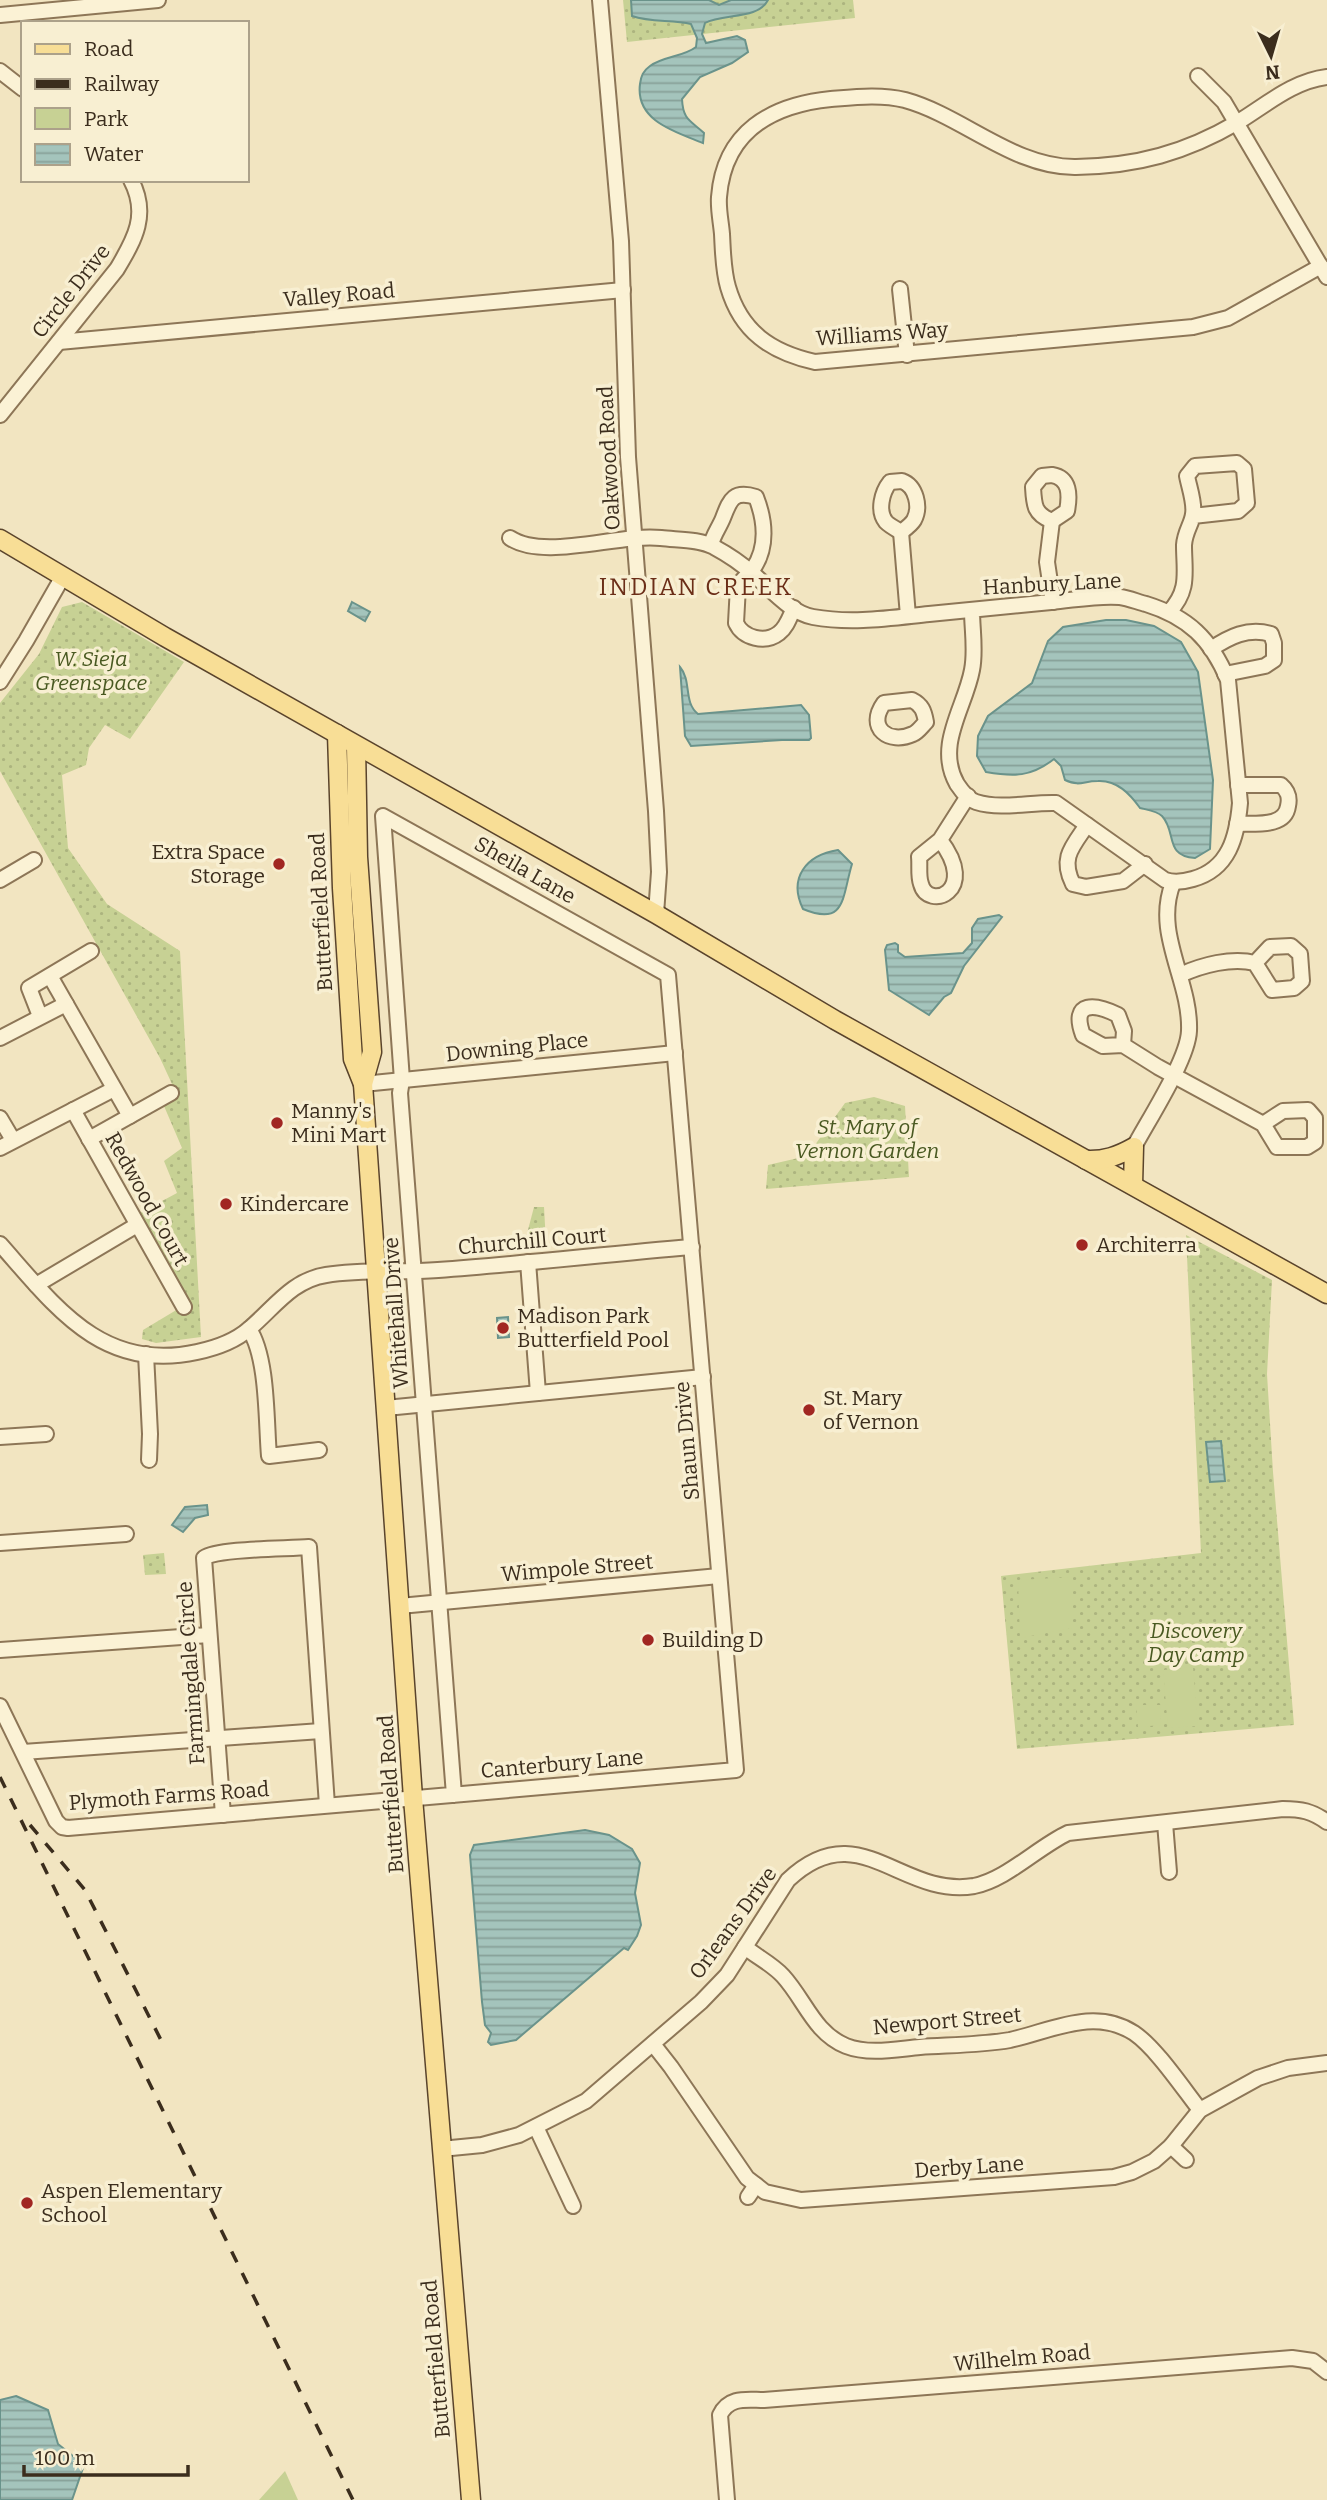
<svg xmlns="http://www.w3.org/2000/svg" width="1327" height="2500" font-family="Bitter,serif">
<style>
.green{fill:url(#green-dots)}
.pitch{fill:#c7d194}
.water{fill:url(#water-rules);stroke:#6a938b;stroke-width:2}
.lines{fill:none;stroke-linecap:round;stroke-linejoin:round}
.minor-casing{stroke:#8d7657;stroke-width:18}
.major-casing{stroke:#5a442c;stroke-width:21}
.minor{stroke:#fbf2d5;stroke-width:14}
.major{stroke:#f8de96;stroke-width:18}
.rail{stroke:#3b2d1d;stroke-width:3.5;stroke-dasharray:12 12;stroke-linecap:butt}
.poi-dot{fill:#a12722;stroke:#f8efd2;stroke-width:2.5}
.labels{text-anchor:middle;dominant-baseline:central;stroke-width:7;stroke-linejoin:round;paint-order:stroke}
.street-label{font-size:21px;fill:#3b2d1d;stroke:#f8efd2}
.park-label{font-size:21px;font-style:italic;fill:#495921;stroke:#f8efd2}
.poi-label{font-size:21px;fill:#3b2d1d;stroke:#f8efd2;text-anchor:start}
.quarter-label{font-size:24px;letter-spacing:2px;fill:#6b2e18;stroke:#f8efd2}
</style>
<defs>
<pattern id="green-dots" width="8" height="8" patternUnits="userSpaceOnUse" patternTransform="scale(1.75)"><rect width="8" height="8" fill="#c7d194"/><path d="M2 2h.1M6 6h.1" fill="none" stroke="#acb47f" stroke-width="1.8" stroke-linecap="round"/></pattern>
<pattern id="water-rules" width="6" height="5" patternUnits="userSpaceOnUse" patternTransform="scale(1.75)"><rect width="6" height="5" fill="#a4c4bc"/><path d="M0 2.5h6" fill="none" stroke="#87a098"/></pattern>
</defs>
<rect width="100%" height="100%" fill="#f2e5c1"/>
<g class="green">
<polygon points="623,0 853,0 855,18 627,42"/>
<polygon points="82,602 184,662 130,739 105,725 89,748 86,765 62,775 68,848 107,904 180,951 201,1337 156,1343 142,1339 143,1330 178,1309 182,1313 191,1308 136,1215 177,1193 164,1161 182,1148 164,1106 178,1097 160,1058 0,771 0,703 39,654 62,607"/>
<polygon points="874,1097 905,1106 909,1177 766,1189 768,1165 807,1156 845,1103"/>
<polygon points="534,1207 544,1207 546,1243 524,1245"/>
<polygon points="1186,1235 1272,1280 1267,1374 1273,1472 1294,1725 1017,1749 1001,1576 1201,1553"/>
<polygon points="164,1553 166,1574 145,1575 143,1555"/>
</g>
<g class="pitch">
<polygon points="1073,1577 1073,1628 1020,1638 1018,1580"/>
<polygon points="1190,1616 1191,1630 1160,1632 1159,1618"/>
<polygon points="1193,1667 1198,1726 1168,1728 1163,1670"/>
<polygon points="1136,1705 1160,1705 1161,1725 1138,1727"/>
<polygon points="285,2471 298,2500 259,2500"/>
</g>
<g class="water">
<path d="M 631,0 L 709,0 L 719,5 L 731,0 L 768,0 C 758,20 723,13 705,23 L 702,34 L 706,43 L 737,36 L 745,40 L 748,52 L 732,63 L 700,77 L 682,99 C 683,120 690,120 704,133 L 703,143 C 676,132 635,121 640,84 C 641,76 643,71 650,66 C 664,56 683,57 696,47 L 697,38 L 691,24 C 672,19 652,23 632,16 Z"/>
<polygon points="352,602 370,612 365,621 348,611"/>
<path d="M 1106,620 L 1126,620 L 1154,626 L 1181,642 L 1198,672 L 1213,780 L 1210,849 L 1195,858 C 1164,856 1177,832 1162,816 C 1157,811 1148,810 1140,808 C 1130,794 1117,780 1098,781 C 1082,781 1081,787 1065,780 L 1061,766 L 1054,759 C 1031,777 1014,777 986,772 L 977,756 L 978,736 L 988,716 L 1032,683 L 1048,641 L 1063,627 Z"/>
<path d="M 680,667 C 692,681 683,702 698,714 L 801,705 L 809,715 L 811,738 L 809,740 L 782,740 L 691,746 L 685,736 Z"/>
<path d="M 838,850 L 852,864 C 842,897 846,927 803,909 C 788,878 806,855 838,850 Z"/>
<polygon points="999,915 1002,917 964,966 951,993 944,997 929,1015 889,990 885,950 887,945 895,943 898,945 898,952 905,957 963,953 972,943 972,928 978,919"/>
<polygon points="508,1317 509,1337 498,1338 497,1318"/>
<polygon points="1221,1441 1225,1481 1210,1482 1206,1442"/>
<polygon points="207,1505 208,1515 195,1518 183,1532 172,1525 185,1507"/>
<polygon points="585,1830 609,1835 632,1849 640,1863 635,1893 641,1925 637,1936 628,1950 624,1948 516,2040 491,2045 488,2042 491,2033 485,2025 482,2002 470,1855 474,1845"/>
<polygon points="16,2396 48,2410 58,2444 84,2465 72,2500 0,2500 0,2400"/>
</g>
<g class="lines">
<g class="minor-casing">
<g id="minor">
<polyline points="600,0 621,241 628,457 656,811 659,872 656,914"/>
<polyline points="0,15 158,0"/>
<polyline points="0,71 23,89"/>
<polyline points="1198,76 1224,102 1327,277"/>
<path d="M 1321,266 L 1228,318 L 1193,327 L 815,362 C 771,352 741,332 728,287 C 723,270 723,252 722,234 C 721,222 718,209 719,197 C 724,132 771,105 831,99 C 855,97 881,94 905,100 C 963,116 1014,168 1076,167 C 1137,166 1185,153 1238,122 C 1266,105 1293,81 1327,77"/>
<polyline points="900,289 907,355"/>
<polyline points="59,342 623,290"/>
<path d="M 0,415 L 117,269 C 135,239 149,214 131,180"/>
<path d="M 1052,475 C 1070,478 1070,495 1067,511 L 1052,521 C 1034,514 1034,505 1033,487 L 1042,476 Z"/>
<path d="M 902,481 C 916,486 921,507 914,520 C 911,525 905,529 901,532 C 896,529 890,526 886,522 C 877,511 882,492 890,482 Z"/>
<polyline points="1052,521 1047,562 1053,602"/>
<polyline points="901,532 908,616"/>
<path d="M 510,538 C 544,561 620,533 661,538 C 677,540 700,539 714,547 C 727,554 742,564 753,574 C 770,588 790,613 813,617 C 852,624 890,618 929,614 C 970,610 1011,606 1051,602 C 1074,600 1098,595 1120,597 C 1128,598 1138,602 1146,604 C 1188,617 1211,639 1228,680 L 1240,803 C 1237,837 1229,869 1193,879 C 1183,882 1174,883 1165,880 L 1056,803 C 1030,802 1002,810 976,802 C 969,800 961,790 957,784 C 935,745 965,708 972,670 C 976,650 972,630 972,610"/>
<path d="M 711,545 C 713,535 719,528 723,518 C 730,500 733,490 756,497 C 765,520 768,547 753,569 C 749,575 742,579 738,586 L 736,623 C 743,638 765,644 779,633 C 787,627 790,616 794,608"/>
<path d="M 1169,612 C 1190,590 1184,572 1184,545 C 1185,531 1192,524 1193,514 C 1195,503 1189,487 1187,476 L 1195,466 L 1237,463 L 1244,469 L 1247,503 L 1238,511 L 1193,516"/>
<path d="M 1211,649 C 1229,637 1248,627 1271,634 L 1274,643 L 1274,660 L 1265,666 L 1225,674"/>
<polyline points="0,682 26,641 62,578"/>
<path d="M 912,700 C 922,705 924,711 926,722 C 922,726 918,732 913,734 C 889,745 866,728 884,703 Z"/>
<path d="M 1237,824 C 1254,823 1285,828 1288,806 C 1290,797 1288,791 1281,785 L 1238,785"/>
<path d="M 1087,825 C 1072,847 1060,858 1073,884 L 1086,887 L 1123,881 L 1145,864"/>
<path d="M 940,840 C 980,892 928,911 921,884 C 918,876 920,865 919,857 L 940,840 L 968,796"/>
<polyline points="0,880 34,860"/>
<path d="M 1180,975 C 1202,965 1232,957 1255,963 L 1272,990 L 1294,988 L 1302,981 L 1300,954 L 1291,946 L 1270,947 L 1255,963"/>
<polyline points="50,976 130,1116 171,1093"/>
<polyline points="40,1016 29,988 91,951"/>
<polyline points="0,1038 66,1004"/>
<path d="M 1123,1045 L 1124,1031 L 1118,1015 C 1096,1004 1070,1000 1083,1035 L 1103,1046 L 1123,1045 L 1158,1067 L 1263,1124 L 1277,1147 L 1307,1147 L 1315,1142 L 1315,1118 L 1308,1110 L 1283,1111 L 1263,1124"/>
<polyline points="363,1084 675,1053"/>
<polyline points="73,1110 184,1307"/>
<polyline points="0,1118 13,1140"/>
<polyline points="89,1139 130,1116"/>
<path d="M 1134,1147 C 1149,1119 1188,1059 1189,1031 C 1191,980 1153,934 1173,883"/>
<polyline points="0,1148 114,1089"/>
<path d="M 0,1244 C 55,1306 102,1373 197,1352 C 216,1348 234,1342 249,1329 C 274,1308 292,1280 326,1275 C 363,1269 401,1273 438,1270 C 522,1264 607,1254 692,1247"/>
<polyline points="528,1262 538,1393"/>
<polyline points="36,1285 137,1225"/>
<path d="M 249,1329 C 268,1357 266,1422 269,1456 L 319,1450"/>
<polyline points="146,1354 150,1434 149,1460"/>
<polyline points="386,1408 703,1377"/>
<polyline points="0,1437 46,1434"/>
<polyline points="0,1543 126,1534"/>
<polyline points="400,1606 719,1576"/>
<polyline points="0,1650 209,1635"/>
<path d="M 0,1706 L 56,1821 L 62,1827 L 68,1828 C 291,1809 513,1790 736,1770 L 668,975 L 383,816 L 402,1080 L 400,1093 L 454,1795"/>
<polyline points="23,1752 321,1731"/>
<path d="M 223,1815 L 204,1558 C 218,1548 288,1549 309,1547 L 327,1805"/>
<polyline points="1165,1823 1169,1872"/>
<path d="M 745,1947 C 757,1957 772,1964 783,1976 C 805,2000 814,2033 846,2046 C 869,2055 897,2049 920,2047 C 950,2045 981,2045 1010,2040 C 1051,2031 1094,2007 1134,2033 C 1156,2048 1182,2087 1200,2110"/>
<polyline points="653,2044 671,2067 747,2178 765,2192 801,2200 1114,2177 1132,2172 1154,2161 1171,2146 1200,2110 1258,2078 1288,2068 1327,2063"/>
<polyline points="536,2127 573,2206"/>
<polyline points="1171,2146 1186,2160"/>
<path d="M 441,2149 L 482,2145 L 519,2135 L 586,2101 L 701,2002 L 727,1975 L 788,1880 C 859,1813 900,1898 974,1886 C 1006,1880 1038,1847 1068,1833 L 1283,1809 C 1301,1809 1312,1811 1327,1822"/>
<polyline points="748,2197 756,2185"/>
<path d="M 727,2500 L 720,2415 C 729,2396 747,2400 764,2400 L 1292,2358 L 1313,2361 L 1327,2372"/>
</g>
</g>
<g class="major-casing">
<g id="major">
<polyline points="0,539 165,637 656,914 835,1020 1327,1294"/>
<polyline points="337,734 342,888 353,1059 363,1084 413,1798 471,2500"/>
<polyline points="356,746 358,857 372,1052 363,1084"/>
<path d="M 1086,1160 C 1104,1161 1118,1156 1134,1147 L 1133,1185"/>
</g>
</g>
<use href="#minor" class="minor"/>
<use href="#major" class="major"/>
<g class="rail">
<polyline points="0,1777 353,2500"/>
<polyline points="30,1825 85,1890 163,2044"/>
</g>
</g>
<g class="poi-dot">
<circle cx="279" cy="864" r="7"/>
<circle cx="277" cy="1123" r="7"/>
<circle cx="226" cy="1204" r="7"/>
<circle cx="1082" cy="1245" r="7"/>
<circle cx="503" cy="1328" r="7"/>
<circle cx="809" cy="1410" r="7"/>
<circle cx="648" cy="1640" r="7"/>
<circle cx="27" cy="2203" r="7"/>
</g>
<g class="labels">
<g class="street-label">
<text transform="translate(71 291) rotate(-52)">Circle Drive</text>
<text transform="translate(339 295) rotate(-5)">Valley Road</text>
<text transform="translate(882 334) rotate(-4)">Williams Way</text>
<text transform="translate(609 458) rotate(-93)">Oakwood Road</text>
<text transform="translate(1052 584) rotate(-3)">Hanbury Lane</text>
<text transform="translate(525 870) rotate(30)">Sheila Lane</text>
<text transform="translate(321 912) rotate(-93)">Butterfield Road</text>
<text transform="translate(517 1047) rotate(-6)">Downing Place</text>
<text transform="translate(147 1199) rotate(61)">Redwood Court</text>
<text transform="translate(532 1241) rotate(-5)">Churchill Court</text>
<text transform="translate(396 1313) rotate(-94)">Whitehall Drive</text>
<text transform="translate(687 1441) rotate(-95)">Shaun Drive</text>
<text transform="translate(577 1568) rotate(-5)">Wimpole Street</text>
<text transform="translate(191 1673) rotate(-94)">Farmingdale Circle</text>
<text transform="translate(562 1764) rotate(-5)">Canterbury Lane</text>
<text transform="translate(391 1794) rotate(-94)">Butterfield Road</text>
<text transform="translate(169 1796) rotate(-4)">Plymoth Farms Road</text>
<text transform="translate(733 1923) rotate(-54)">Orleans Drive</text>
<text transform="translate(947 2021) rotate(-5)">Newport Street</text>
<text transform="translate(969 2167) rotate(-4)">Derby Lane</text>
<text transform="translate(1022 2358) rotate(-5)">Wilhelm Road</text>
<text transform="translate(436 2359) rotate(-95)">Butterfield Road</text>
</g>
<g class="park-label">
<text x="91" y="659">W. Sieja<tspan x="91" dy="24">Greenspace</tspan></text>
<text x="867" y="1127">St. Mary of<tspan x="867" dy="24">Vernon Garden</tspan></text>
<text x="1196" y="1631">Discovery<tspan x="1196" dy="24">Day Camp</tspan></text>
</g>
<g class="poi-label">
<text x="265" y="852" text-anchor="end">Extra Space<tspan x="265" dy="24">Storage</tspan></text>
<text x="291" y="1111">Manny's<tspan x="291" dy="24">Mini Mart</tspan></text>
<text x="240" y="1204">Kindercare</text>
<text x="1096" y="1245">Architerra</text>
<text x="517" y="1316">Madison Park<tspan x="517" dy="24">Butterfield Pool</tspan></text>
<text x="823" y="1398">St. Mary<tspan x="823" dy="24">of Vernon</tspan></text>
<text x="662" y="1640">Building D</text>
<text x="41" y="2191">Aspen Elementary<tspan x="41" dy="24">School</tspan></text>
</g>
<g class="quarter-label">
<text x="696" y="587">INDIAN CREEK</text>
</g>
</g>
<rect x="21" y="21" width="228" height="161" fill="#f8efd2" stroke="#aca18a" stroke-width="2"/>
<rect x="35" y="44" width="35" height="10" fill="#f8de96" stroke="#aca18a" stroke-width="2"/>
<text x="84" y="56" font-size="21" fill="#3b2d1d">Road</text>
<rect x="35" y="79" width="35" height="10" fill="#3b2d1d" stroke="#aca18a" stroke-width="2"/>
<text x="84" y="91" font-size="21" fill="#3b2d1d">Railway</text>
<rect x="35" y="108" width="35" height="21" fill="#c7d194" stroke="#aca18a" stroke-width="2"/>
<text x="84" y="126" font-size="21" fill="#3b2d1d">Park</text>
<rect x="35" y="144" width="35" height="21" fill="url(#water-rules)" stroke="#aca18a" stroke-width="2"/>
<text x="84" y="161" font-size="21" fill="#3b2d1d">Water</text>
<g transform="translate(1271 56) rotate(175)" stroke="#f8efd2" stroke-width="5" paint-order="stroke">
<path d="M0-5L12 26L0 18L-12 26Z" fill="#3b2d1d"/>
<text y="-10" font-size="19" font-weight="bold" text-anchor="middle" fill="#3b2d1d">N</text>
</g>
<path d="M24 2465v10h164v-10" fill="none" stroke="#3b2d1d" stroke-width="3.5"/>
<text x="35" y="2465" font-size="21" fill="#3b2d1d" stroke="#f8efd2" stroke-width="5" paint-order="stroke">100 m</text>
</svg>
